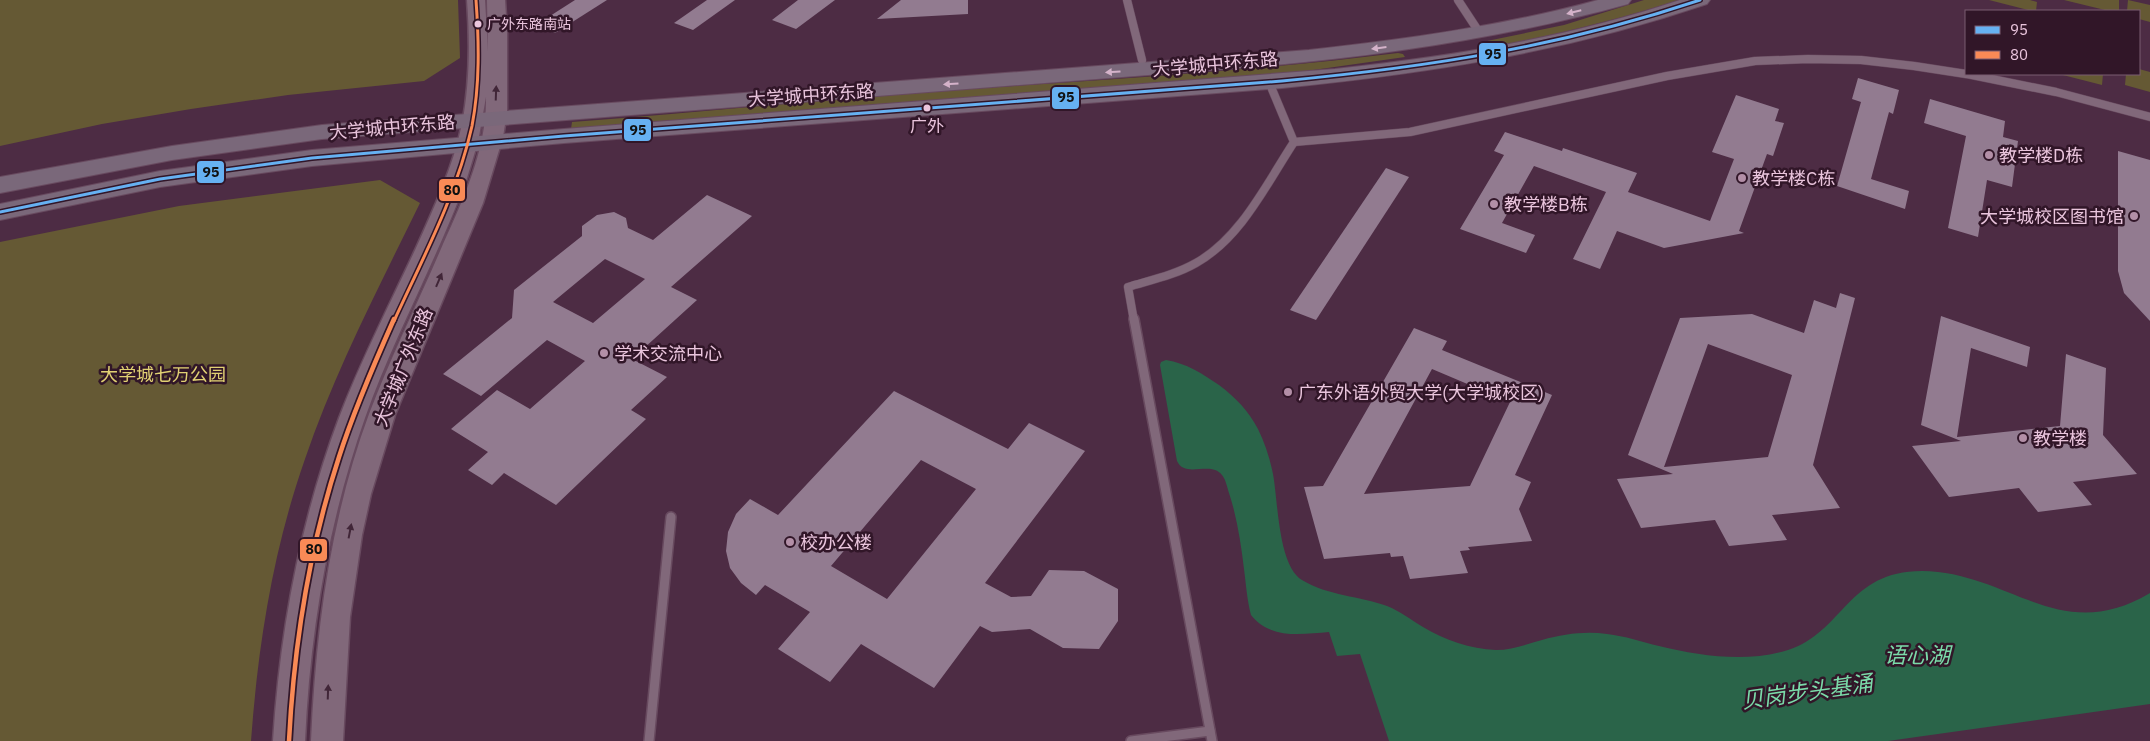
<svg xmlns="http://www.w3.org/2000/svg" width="2150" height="741" font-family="'IBM Plex Sans','Noto Sans SC',sans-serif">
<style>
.green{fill:#655934}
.water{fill:#2a6449}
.building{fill:#927b90;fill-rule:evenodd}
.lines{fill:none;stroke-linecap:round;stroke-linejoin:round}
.lane-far1-casing{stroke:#684a5f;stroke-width:9}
.lane-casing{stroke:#684a5f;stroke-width:12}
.secondary-casing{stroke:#684a5f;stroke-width:3}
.primary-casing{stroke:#684a5f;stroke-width:2}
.lane-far1{stroke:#81687a;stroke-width:8}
.lane{stroke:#81687a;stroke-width:9}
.secondary{fill:#81687a;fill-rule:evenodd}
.primary{fill:#7a687a;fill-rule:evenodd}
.bus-1-casing{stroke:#311628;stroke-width:6}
.bus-2-far1-casing{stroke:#311628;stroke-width:6}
.bus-2-casing{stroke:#311628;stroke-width:8}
.bus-1{stroke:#66b1f2;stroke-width:3}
.bus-2-far1{stroke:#f98a56;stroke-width:3}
.bus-2{stroke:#f98a56;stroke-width:4.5}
.oneway{fill:#d4b2c9}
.oneway2{fill:#412638}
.bus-dot{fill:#eac5dd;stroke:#311628;stroke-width:2}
.poi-dot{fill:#b38fa7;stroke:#311628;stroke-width:2}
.labels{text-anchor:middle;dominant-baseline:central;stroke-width:5;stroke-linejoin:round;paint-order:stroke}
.far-bus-label{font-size:14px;fill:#eac5dd;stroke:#311628;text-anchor:start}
.bus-label{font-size:17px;fill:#eac5dd;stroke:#311628}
.street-label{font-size:18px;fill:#eac5dd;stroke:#311628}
.poi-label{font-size:18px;fill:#eac5dd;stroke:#311628;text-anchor:start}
.park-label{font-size:18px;fill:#e1d173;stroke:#311628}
.near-water-label{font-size:22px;font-style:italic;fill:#7bdba9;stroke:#311628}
.line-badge{stroke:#311628;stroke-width:2}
.pale-badge-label{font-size:14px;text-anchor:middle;font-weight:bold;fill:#111}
</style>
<rect width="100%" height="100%" fill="#4d2c44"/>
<g class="green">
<polygon points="0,0 458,0 460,58 424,81 288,95 191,109 102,124 0,146"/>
<path d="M 1644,0 L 1679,0 C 1617,20 1554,35 1490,48 L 1485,45 L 1487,41 L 1564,25 Z"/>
<polygon points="1989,0 2030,0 2037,2 2036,11 2032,11"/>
<polygon points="2064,0 2119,0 2119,11 2109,11"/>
<polygon points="2128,0 2150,5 2150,22 2139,19 2139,11 2127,11"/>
<path d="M 1398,53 L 1403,54 L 1405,57 L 1271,76 L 571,129 L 572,122 C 696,113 818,100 942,91 C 1094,80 1247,72 1398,53 Z"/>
<polygon points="2139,69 2150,72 2150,92 2125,85 2126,74 2139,74"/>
<polygon points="2059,74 2103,74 2102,85"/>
<path d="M 380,180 L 420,203 C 379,287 335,371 305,459 C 273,550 258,645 251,741 L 0,741 L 0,242 L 179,206 Z"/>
</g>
<path class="water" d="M 1166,360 C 1186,363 1203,374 1219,385 C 1236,398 1248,410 1258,429 C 1265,443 1270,459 1273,474 C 1278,500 1278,566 1302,580 C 1328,596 1360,596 1387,606 C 1400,611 1411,620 1423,627 C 1445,640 1470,649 1496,650 C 1512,650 1527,644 1542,640 C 1564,634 1585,631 1607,634 C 1625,636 1642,642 1659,646 C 1700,656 1747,663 1788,650 C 1844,632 1847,571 1922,571 C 2010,572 2060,647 2150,593 L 2150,704 L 1888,741 L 1389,741 L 1360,654 L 1337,656 L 1329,632 C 1302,634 1271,640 1251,615 C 1247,600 1246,584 1244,569 C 1241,544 1237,517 1229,493 C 1227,487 1226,480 1222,475 C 1211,460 1185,479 1177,461 L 1160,365 L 1161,362 Z"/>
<g class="building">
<polygon points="575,0 607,0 555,33 536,25"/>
<polygon points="707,0 735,0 693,30 674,23"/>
<polygon points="798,0 835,0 796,29 772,20"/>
<polygon points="901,0 968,0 968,14 877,19"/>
<polygon points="1858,78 1899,90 1893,114 1889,112 1871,179 1909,191 1905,209 1837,186 1861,102 1852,99"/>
<polygon points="1736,95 1779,109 1775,121 1784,123 1773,156 1767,154 1739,231 1744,233 1664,248 1617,231 1600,269 1573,259 1606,192 1534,166 1502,223 1535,235 1526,253 1460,229 1504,155 1494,151 1505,132 1562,151 1563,148 1637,173 1628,192 1710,221 1734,159 1712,152"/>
<polygon points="1930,99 2005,121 2003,137 2018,141 2012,187 1987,180 1978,237 1948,228 1966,136 1924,123"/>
<polygon points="2118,151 2150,160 2150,321 2124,293 2118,271"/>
<polygon points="1386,168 1409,177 1316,320 1290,310"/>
<path d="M 707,195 L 752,216 L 671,287 L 697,300 L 632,359 L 667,377 L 631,410 L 646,419 L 556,505 L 504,473 L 492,485 L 468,470 L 488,452 L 451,429 L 497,390 L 530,409 L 585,361 L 547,340 L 481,396 L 443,374 L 512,318 L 514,290 L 582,236 L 582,226 L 597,215 L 614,212 L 626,218 L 628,228 L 653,240 ZM 605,259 L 645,279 L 593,323 L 553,302 Z"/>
<path d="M 1840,293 L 1855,298 L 1813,465 L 1840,508 L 1772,515 L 1787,540 L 1729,546 L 1715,520 L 1641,528 L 1617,479 L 1673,474 L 1628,455 L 1680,318 L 1752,314 L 1804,333 L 1814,300 L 1836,308 ZM 1708,344 L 1792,375 L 1768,457 L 1664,467 Z"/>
<polygon points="1941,316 2030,347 2027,367 1971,348 1957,437 2060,426 2066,354 2106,368 2103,435 2137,474 2073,482 2092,505 2038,512 2019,488 1949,497 1912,446 1961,441 1921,425"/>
<path d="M 1414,328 L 1447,341 L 1442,350 L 1552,395 L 1515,475 L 1531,482 L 1519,509 L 1532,541 L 1468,547 L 1470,550 L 1460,551 L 1468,573 L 1410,579 L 1403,556 L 1391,557 L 1390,553 L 1324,559 L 1304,487 L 1323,486 ZM 1432,369 L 1510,402 L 1470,486 L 1364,494 Z"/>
<path d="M 894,391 L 1008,449 L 1029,423 L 1085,451 L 985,583 L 1011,597 L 1031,596 L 1049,570 L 1084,571 L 1118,589 L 1118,621 L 1099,649 L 1063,648 L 1030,629 L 992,632 L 980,626 L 934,688 L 861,644 L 830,682 L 778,649 L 810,612 L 765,585 L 756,595 L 741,583 L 730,568 L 726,551 L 728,532 L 736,514 L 750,499 L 778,515 ZM 921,460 L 976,489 L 887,599 L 831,566 Z"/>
</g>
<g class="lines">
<g class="lane-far1-casing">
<g id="lane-far1">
<polyline points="1127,0 1142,60"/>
<polyline points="1458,0 1479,32"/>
<polyline points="1967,74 2056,92 2150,117"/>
<polyline points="1294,142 1410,132 1667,76 1755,61 1808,59 1861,60 1914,66 1966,74"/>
<path d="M 1134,321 L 1128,287 C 1151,280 1175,275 1196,263 C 1241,238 1267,183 1294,142 L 1269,82"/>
</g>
</g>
<g class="lane-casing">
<g id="lane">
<polyline points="1134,319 1212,741"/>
<polyline points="649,741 671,517"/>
<polyline points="1131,741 1210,731"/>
</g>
</g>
<g class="secondary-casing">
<path id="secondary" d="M 467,0 L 485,0 L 488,52 L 487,0 L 505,0 L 507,33 L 507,112 L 503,137 L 483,203 L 395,415 L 371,494 L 362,535 L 350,617 L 343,741 L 311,741 C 316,630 330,519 369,414 C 391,356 419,301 443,244 C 464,198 487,148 486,97 L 478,142 L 467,178 C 437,260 394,336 365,418 C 328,523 310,631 305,741 L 273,741 C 280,631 300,522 339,418 C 361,360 390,304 416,248 C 434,208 453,167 462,124 C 470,83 470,41 467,0 Z"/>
</g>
<g class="primary-casing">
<g id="primary">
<path d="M 1598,0 L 1631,0 L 1628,4 C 1508,37 1388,55 1264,66 L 322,139 L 172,160 L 0,193 L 0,177 L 172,146 L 322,125 L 1309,50 C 1407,39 1503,26 1598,0 Z"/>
<path d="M 1680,0 L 1710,0 L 1707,4 C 1565,52 1431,73 1282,88 L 564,143 L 312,166 L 160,187 L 0,220 L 0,204 L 160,171 L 312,150 L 564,129 L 1335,69 C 1452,56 1568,38 1680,0 Z"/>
</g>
</g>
<use href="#lane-far1" class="lane-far1"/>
<use href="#lane" class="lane"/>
<use href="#secondary" class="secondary"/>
<use href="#primary" class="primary"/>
<g class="bus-1-casing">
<path id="bus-1" d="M 0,212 L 160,179 L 312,158 L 564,136 L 1282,81 C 1428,67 1560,47 1700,0"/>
</g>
<g class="bus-2-far1-casing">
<path id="bus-2-far1" d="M 394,321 C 423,258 457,194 472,126 C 480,84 479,42 476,0"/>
</g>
<g class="bus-2-casing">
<path id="bus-2" d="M 289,741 C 294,644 309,549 339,457 C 354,410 374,364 394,319"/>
</g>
<use href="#bus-1" class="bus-1"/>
<use href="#bus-2-far1" class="bus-2-far1"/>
<use href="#bus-2" class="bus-2"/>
</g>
<defs><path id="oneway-solid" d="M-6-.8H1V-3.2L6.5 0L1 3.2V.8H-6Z" transform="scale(1.25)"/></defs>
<g class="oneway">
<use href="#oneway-solid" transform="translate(1574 12) rotate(166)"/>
<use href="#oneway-solid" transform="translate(1379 48) rotate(173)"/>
<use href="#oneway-solid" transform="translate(1113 72) rotate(176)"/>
<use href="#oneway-solid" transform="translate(951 84) rotate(176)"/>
</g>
<g class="oneway2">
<use href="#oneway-solid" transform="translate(496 93) rotate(-88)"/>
<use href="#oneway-solid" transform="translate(439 280) rotate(-67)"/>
<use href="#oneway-solid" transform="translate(350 531) rotate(-79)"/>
<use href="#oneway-solid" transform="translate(328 692) rotate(-88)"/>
</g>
<g class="bus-dot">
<circle cx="478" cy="24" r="4.5"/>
<circle cx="927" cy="108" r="4.5"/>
</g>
<g class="poi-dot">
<circle cx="1989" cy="155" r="5"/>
<circle cx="1742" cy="178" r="5"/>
<circle cx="1494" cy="204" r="5"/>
<circle cx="2134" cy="216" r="5"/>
<circle cx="604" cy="353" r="5"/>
<circle cx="1288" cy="392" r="5"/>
<circle cx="2023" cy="438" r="5"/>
<circle cx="790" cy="542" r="5"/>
</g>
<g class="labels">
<g class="far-bus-label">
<text x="487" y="24">广外东路南站</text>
</g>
<g class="bus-label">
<text x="927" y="126">广外</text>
</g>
<g class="street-label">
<text transform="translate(1215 64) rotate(-5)">大学城中环东路</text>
<text transform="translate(811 95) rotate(-4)">大学城中环东路</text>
<text transform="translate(392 127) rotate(-5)">大学城中环东路</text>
<text transform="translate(403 367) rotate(-68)">大学城广外东路</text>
</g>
<g class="poi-label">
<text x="1999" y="155">教学楼D栋</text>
<text x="1752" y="178">教学楼C栋</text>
<text x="1504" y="204">教学楼B栋</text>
<text x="2124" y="216" text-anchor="end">大学城校区图书馆</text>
<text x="614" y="353">学术交流中心</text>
<text x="1298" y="392">广东外语外贸大学(大学城校区)</text>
<text x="2033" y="438">教学楼</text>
<text x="800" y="542">校办公楼</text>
</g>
<g class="park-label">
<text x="163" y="374">大学城七万公园</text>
</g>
<g class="near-water-label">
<text x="1917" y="654">语心湖</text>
<text transform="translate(1807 691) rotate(-8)">贝岗步头基涌</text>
</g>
</g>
<g class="line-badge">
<rect x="1478" y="42" width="29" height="24" rx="5" fill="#66b1f2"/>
<rect x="1051" y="86" width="29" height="24" rx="5" fill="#66b1f2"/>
<rect x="623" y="118" width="29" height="24" rx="5" fill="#66b1f2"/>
<rect x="196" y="160" width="29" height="24" rx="5" fill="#66b1f2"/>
<rect x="438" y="178" width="28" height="24" rx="5" fill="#f98a56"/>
<rect x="299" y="538" width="29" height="24" rx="5" fill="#f98a56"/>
</g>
<g class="pale-badge-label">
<text x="1493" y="59">95</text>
<text x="1066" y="102">95</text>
<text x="638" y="135">95</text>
<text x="211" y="177">95</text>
<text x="452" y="195">80</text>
<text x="314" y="554">80</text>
</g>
<rect x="1965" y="10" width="175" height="65" fill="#311628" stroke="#7b5c70"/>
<rect x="1975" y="26" width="25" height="8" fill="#66b1f2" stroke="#7b5c70"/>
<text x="2010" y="35" font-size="15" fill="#eac5dd">95</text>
<rect x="1975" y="51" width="25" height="8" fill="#f98a56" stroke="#7b5c70"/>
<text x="2010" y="60" font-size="15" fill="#eac5dd">80</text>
</svg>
